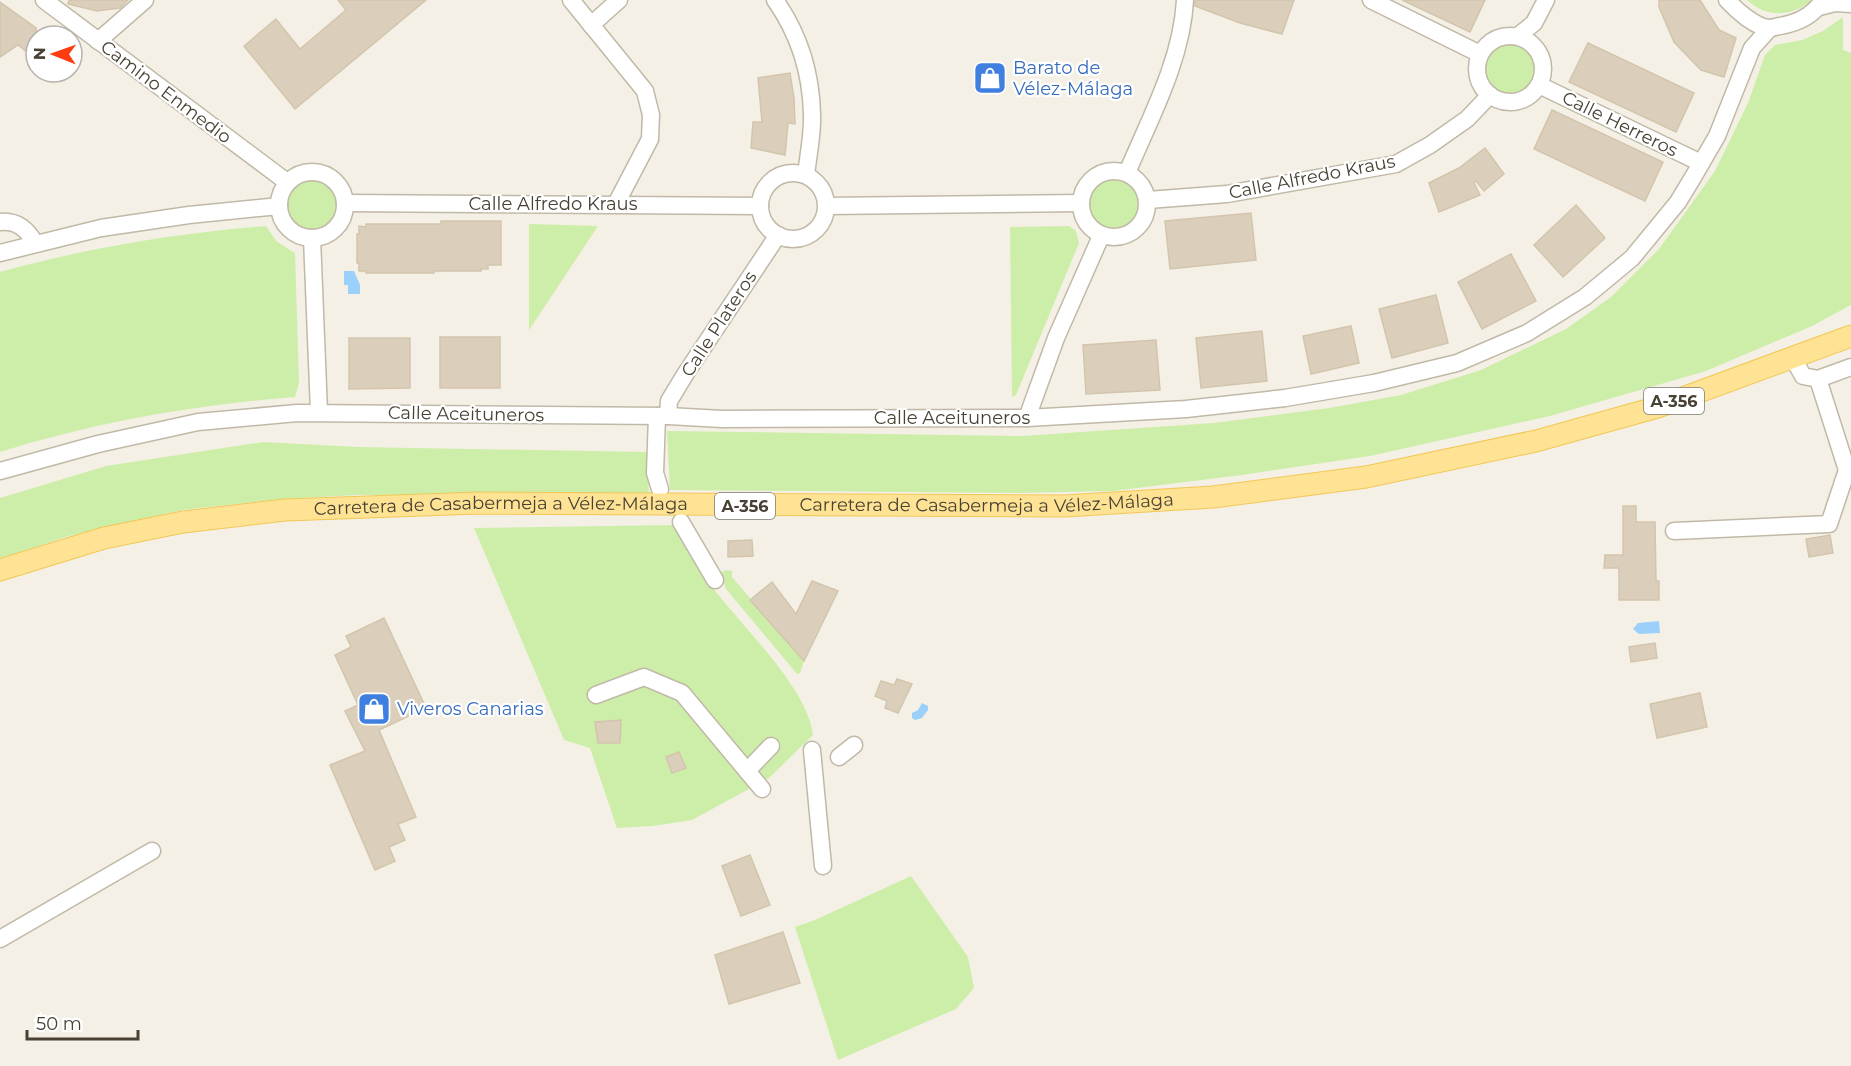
<svg xmlns="http://www.w3.org/2000/svg" width="1851" height="1066" font-family="Montserrat,sans-serif">
<style>
.green{fill:#cdeea9}
.water{fill:#9ad0f9}
.building{fill:#dbcfbc;stroke:#d3c5ac;stroke-width:1.5}
.lines{fill:none;stroke-linecap:round;stroke-linejoin:round}
.minor-casing{stroke:#c1b9a7;stroke-width:19}
.major-casing{stroke:#f2c756;stroke-width:23}
.minor{stroke:#fff;stroke-width:16}
.major{stroke:#ffe394;stroke-width:21}
.labels{text-anchor:middle;dominant-baseline:central;stroke-width:4.5;stroke-linejoin:round;paint-order:stroke}
.shield{fill:#fff;stroke:#7f7a71;stroke-width:1.5}
.shield-label{font-size:16px;font-weight:bold;fill:#484134}
.shop-label{font-size:18px;fill:#366cbe;stroke:#fff;text-anchor:start}
.street-label{font-size:18px;fill:#484134;stroke:#fff}
</style>
<rect width="100%" height="100%" fill="#f5f0e5"/>
<g class="green">
<path d="M 1747,0 L 1812,0 C 1792,17 1766,18 1747,0 Z"/>
<polygon points="1843,17 1843,50 1851,53 1851,305 1812,326 1706,371 1550,416 1370,456 1242,475 1113,491 1018,493 670,490 667,431 1022,436 1214,423 1329,408 1401,395 1481,370 1566,329 1611,297 1659,249 1715,171 1748,103 1765,55 1775,45 1802,40 1823,31"/>
<circle cx="1511" cy="69" r="26"/>
<circle cx="1114" cy="203" r="25"/>
<circle cx="313" cy="204" r="26"/>
<polygon points="529,224 598,226 529,330"/>
<path d="M 266,226 L 276,241 L 295,253 L 299,383 L 295,397 C 195,405 96,422 0,452 L 0,272 C 87,248 177,233 266,226 Z"/>
<polygon points="1069,226 1076,231 1079,243 1016,395 1012,397 1010,227"/>
<polygon points="263,442 358,447 647,452 649,494 358,495 280,499 182,510 69,536 0,559 0,498 106,466"/>
<path d="M 673,525 C 685,545 697,565 710,584 C 739,624 808,687 813,735 L 769,778 L 692,820 L 653,826 L 617,828 L 590,748 L 564,740 L 474,528 Z"/>
<polygon points="726,570 732,571 732,577 804,661 800,673 797,674 726,589 720,573"/>
<polygon points="911,876 968,957 974,988 956,1009 838,1060 795,927 815,920"/>
</g>
<g class="water">
<polygon points="344,271 354,271 360,285 360,294 348,294 348,285 344,285"/>
<polygon points="1659,621 1660,633 1639,634 1633,629 1638,623"/>
<polygon points="922,703 928,706 928,710 922,718 915,720 912,718 912,713 918,710"/>
</g>
<g class="building">
<polygon points="69,0 128,0 120,8 97,11 68,4"/>
<polygon points="338,0 426,0 295,109 244,46 276,19 300,49 346,10"/>
<polygon points="1195,0 1294,0 1282,34 1240,23 1195,6"/>
<polygon points="1402,0 1485,0 1470,32"/>
<polygon points="1659,0 1700,0 1719,30 1736,38 1724,77 1701,70 1674,42 1659,7"/>
<polygon points="0,2 36,28 36,59 18,45 0,57"/>
<polygon points="1588,43 1694,93 1676,132 1569,82"/>
<polygon points="790,73 794,98 795,124 788,123 785,155 751,148 753,122 762,122 758,78"/>
<polygon points="1552,110 1663,162 1645,201 1534,149"/>
<polygon points="1485,148 1504,174 1484,191 1476,181 1474,183 1480,195 1439,212 1429,183 1459,168"/>
<polygon points="1576,205 1605,238 1563,277 1534,245"/>
<polygon points="1251,213 1256,260 1170,269 1165,221"/>
<polygon points="441,221 501,221 501,265 488,265 488,269 481,269 481,271 434,271 434,273 366,273 366,271 359,271 359,263 357,263 357,234 359,234 359,226 366,227 366,224 441,224"/>
<polygon points="1511,254 1536,301 1482,329 1458,282"/>
<polygon points="1436,295 1448,343 1392,358 1379,309"/>
<polygon points="1351,326 1359,363 1311,374 1303,336"/>
<polygon points="1262,331 1267,381 1201,388 1196,338"/>
<rect x="440" y="337" width="60" height="51"/>
<polygon points="349,338 410,338 410,388 349,389"/>
<polygon points="1156,340 1160,390 1086,394 1083,345"/>
<polygon points="1623,506 1636,506 1636,522 1655,522 1656,581 1659,581 1659,600 1619,600 1619,568 1604,568 1605,555 1623,555"/>
<polygon points="1830,535 1833,553 1809,557 1806,539"/>
<polygon points="752,540 753,556 728,557 728,541"/>
<polygon points="812,581 838,591 804,661 750,600 772,582 796,614"/>
<polygon points="384,618 426,708 379,730 416,817 398,824 405,840 389,847 395,861 375,870 330,765 365,751 345,711 358,705 335,655 351,647 346,636"/>
<polygon points="1655,643 1657,658 1631,662 1629,647"/>
<polygon points="897,679 912,684 898,713 885,708 887,701 875,696 881,681 894,685"/>
<polygon points="1700,693 1707,727 1657,738 1650,704"/>
<polygon points="621,720 620,743 598,743 595,722"/>
<polygon points="679,752 686,768 672,773 666,757"/>
<polygon points="750,855 770,905 741,916 722,866"/>
<polygon points="783,932 800,983 729,1004 715,955"/>
</g>
<g class="lines">
<g class="minor-casing">
<g id="minor">
<polyline points="44,0 287,182"/>
<polyline points="571,0 645,91 651,115 650,139 616,204"/>
<path d="M 775,0 C 799,34 811,72 812,114 C 813,134 808,156 806,175"/>
<polyline points="1371,0 1480,54"/>
<path d="M 1727,0 C 1736,10 1756,28 1770,28 C 1774,28 1777,26 1780,26 C 1798,23 1813,16 1823,0"/>
<polyline points="1819,7 1835,3 1851,4"/>
<polyline points="591,25 619,0"/>
<circle cx="1510" cy="69" r="33"/>
<polyline points="1518,36 1534,23 1546,0"/>
<polyline points="98,41 145,0"/>
<polyline points="1539,85 1701,163"/>
<circle cx="1114" cy="204" r="33"/>
<circle cx="312" cy="205" r="33"/>
<path d="M 1127,173 C 1150,118 1182,60 1185,0"/>
<circle cx="793" cy="206" r="33"/>
<polyline points="1148,200 1227,194 1396,164 1430,145 1467,119 1490,95"/>
<polyline points="345,203 760,206"/>
<polyline points="827,206 1081,203"/>
<path d="M 0,222 C 17,220 27,229 35,243"/>
<polyline points="312,238 319,412"/>
<polyline points="0,253 101,228 189,215 279,206"/>
<polyline points="1818,379 1851,367"/>
<polyline points="657,416 655,473 660,489"/>
<polyline points="668,416 669,401 686,373 778,235"/>
<polyline points="1027,418 1056,338 1101,236"/>
<polyline points="0,471 98,444 198,422 297,413 668,416 722,419 1027,418 1186,409 1285,398 1374,383 1457,363 1527,333 1585,297 1632,258 1678,202 1692,179 1717,136 1752,48 1770,28"/>
<polyline points="681,522 715,580"/>
<polyline points="1674,531 1829,524 1847,470 1818,379 1803,376 1793,358"/>
<polyline points="596,695 644,677 682,693 762,789"/>
<polyline points="812,750 823,866"/>
<polyline points="839,757 854,745"/>
<polyline points="747,771 771,746"/>
<polyline points="0,939 152,851"/>
</g>
</g>
<g class="major-casing">
<g id="major">
<path id="s1" d="M 0,570 L 104,538 L 183,522 L 285,510 L 478,503 L 1064,506 L 1213,497 L 1366,477 L 1536,441 L 1658,407 L 1851,336"/>
</g>
</g>
<use href="#minor" class="minor"/>
<use href="#major" class="major"/>
</g>
<defs>
<g id="shop-square" transform="scale(1.725)"><rect x="-9" y="-9" width="18" height="18" rx="4" fill="#3f7fe0" stroke="#fff"/><path d="M-5-2.5h2.3a2.7 3.5 0 0 1 5.4 0H5L5.5 6h-11ZM-1.5-2.5h3a1.5 2.3 0 0 0-3 0Z" fill="#fff"/></g>
</defs>
<g fill-rule="evenodd">
<use href="#shop-square" x="990" y="78"/>
<use href="#shop-square" x="374" y="709"/>
</g>
<g class="labels">
<g class="shield">
<rect x="1644" y="388" width="60" height="26" rx="4.5"/>
<rect x="715" y="493" width="60" height="26" rx="4.5"/>
</g>
<g class="shield-label">
<text x="1674" y="401">A-356</text>
<text x="745" y="506">A-356</text>
</g>
<g class="shop-label">
<text x="1013" y="68">Barato de<tspan x="1013" dy="21">Vélez-Málaga</tspan></text>
<text x="397" y="709">Viveros Canarias</text>
</g>
<g class="street-label">
<text transform="translate(166 92) rotate(37)">Camino Enmedio</text>
<text transform="translate(1620 124) rotate(26)">Calle Herreros</text>
<text transform="translate(1312 177) rotate(-11)">Calle Alfredo Kraus</text>
<text x="553" y="204">Calle Alfredo Kraus</text>
<text transform="translate(719 324) rotate(-57)">Calle Plateros</text>
<text transform="translate(466 414) rotate(1)">Calle Aceituneros</text>
<text x="952" y="418">Calle Aceituneros</text>
<text stroke="none"><textPath href="#s1" startOffset="994">Carretera de Casabermeja a Vélez-Málaga</textPath></text>
<text stroke="none"><textPath href="#s1" startOffset="508">Carretera de Casabermeja a Vélez-Málaga</textPath></text>
</g>
</g>
<g transform="translate(54 54) rotate(271)"><circle r="28" fill="#ffffff" stroke="#b6b3ae" stroke-width="1.5"/>
<path d="M0-4.5L10 22L0 15L-10 22Z" fill="#ff3b12"/>
<text y="-9" font-size="16" font-weight="bold" text-anchor="middle" fill="#484134">N</text>
</g>
<path d="M27 1030v9h111v-9" fill="none" stroke="#484134" stroke-width="3"/>
<text x="36" y="1030" font-size="18" fill="#484134" stroke="#ffffff" stroke-width="4.5" paint-order="stroke">50 m</text>
</svg>
